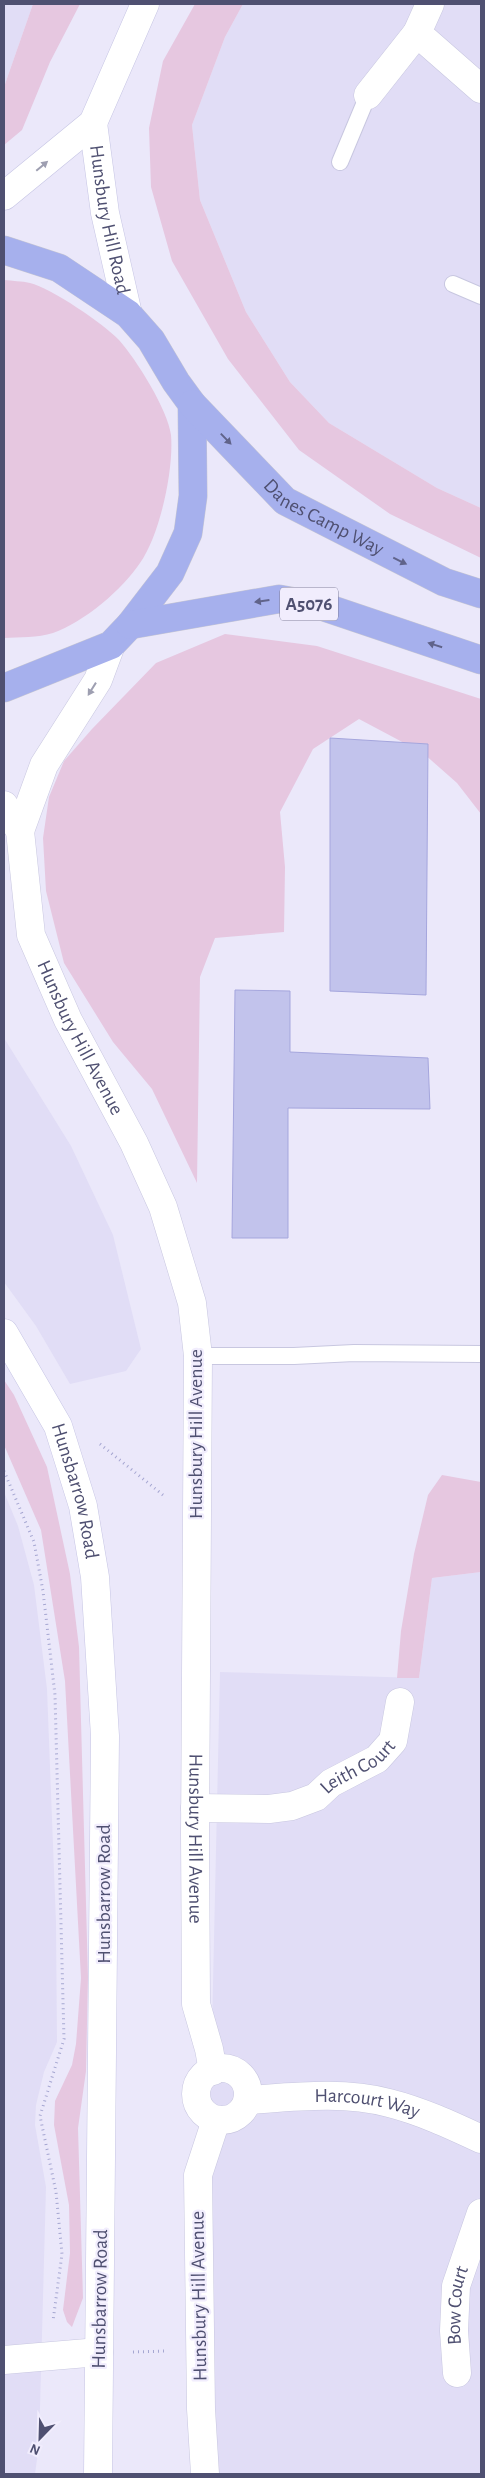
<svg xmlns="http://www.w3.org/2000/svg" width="485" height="2478" font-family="'Alegreya Sans',sans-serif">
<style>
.residential{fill:#e1ddf6}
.green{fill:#e6c7e0}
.building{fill:#c2c3ec;stroke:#a5a6dd}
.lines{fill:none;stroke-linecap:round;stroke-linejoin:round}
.lane-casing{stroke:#c8c7e0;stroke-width:18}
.street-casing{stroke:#c8c7e0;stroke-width:29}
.secondary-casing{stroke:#c6c5e4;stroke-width:29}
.highway-casing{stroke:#c7c7d2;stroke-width:29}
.path{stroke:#a5a6d1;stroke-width:3;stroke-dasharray:1 4;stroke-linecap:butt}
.lane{stroke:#fff;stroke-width:16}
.street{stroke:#fff;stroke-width:28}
.secondary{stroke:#fff;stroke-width:28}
.highway{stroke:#a6b0ed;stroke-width:28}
.oneway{fill:#9e9fb1}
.oneway2{fill:#60638a}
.labels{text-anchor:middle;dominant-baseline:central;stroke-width:4.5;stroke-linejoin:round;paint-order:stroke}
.shield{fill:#f1edfd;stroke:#807f9b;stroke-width:1}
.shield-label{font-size:19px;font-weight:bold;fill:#4f5071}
.street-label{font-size:20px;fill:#4f5071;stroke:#f1edfd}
</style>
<rect width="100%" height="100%" fill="#ebe8fa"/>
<g class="residential">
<polygon points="4,4 33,4 4,87"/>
<polygon points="243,4 481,4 481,508 437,488 329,423 290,382 246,312 200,200 192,125 225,37"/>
<polygon points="4,1038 71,1146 113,1235 141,1349 126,1371 70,1384 36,1326 4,1282"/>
<polygon points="4,1492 18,1526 34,1585 47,1689 56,1923 57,2042 44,2072 36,2105 35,2125 46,2187 39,2445 35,2474 4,2474"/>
<polygon points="481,1572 481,2474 202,2474 220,1672 419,1678 432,1578"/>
</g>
<g class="green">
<polygon points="33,4 80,4 50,62 22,130 4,145 4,87"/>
<polygon points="195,4 243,4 225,37 192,125 200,200 246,312 290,382 329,423 437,488 481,508 481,558 390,514 299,450 228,359 172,261 151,187 149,128 163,61"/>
<path d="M 4,280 C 12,281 22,281 30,283 C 51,288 104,324 119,340 C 136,359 168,410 171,435 C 174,469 160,535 140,563 C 122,590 84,622 53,633 C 38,638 19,637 4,638 Z"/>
<polygon points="225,634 317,646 481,699 481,814 457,783 423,753 359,719 313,749 280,812 285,867 284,932 215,938 200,977 197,1183 152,1089 113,1042 64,963 46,891 43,838 49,797 64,761 92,729 156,663"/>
<polygon points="4,1380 14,1395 47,1467 70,1574 79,1647 88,1977 86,2071 78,2128 83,2298 72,2327 67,2322 63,2310 70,2253 69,2205 54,2125 55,2101 72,2065 76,2044 81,1978 65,1681 41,1530 4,1445"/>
<polygon points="442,1475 481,1482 481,1572 432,1578 419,1678 397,1678 401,1631 414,1554 428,1495"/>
</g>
<g class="building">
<polygon points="330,738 428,744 426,995 330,991"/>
<polygon points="235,990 290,991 290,1052 428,1058 430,1109 288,1108 288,1238 232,1238"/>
</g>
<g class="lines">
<g class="lane-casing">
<g id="lane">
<polyline points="340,162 368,95"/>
<polyline points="453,284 481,296"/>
<polyline points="198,1356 294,1356 354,1353 481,1354"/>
</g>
</g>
<g class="street-casing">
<g id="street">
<polyline points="417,33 481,89"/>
<polyline points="368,95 417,33 430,4"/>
<path id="s1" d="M 4,805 L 20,831 L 31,935 L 68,1020 L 134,1143 L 163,1207 L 192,1303 L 198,1356 L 195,1834 L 196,2004 L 209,2049 L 213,2071"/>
<polyline points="20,831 44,765 98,680 111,645"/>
<path id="s2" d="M 195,1808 L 269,1809 L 292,1806 L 316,1797 L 331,1783 L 377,1759 L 393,1741 L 400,1702"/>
<circle cx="222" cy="2094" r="26"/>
<path id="s3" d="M 248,2100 C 294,2097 343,2091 389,2103 C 421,2111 451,2125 481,2139"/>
<polyline points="4,2360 99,2352"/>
<path id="s4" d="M 457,2373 L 454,2331 L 456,2286 L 481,2213"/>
<polyline points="205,2474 201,2409 198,2175 216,2120"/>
</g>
</g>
<g class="secondary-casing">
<g id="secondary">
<path id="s5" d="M 93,123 L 105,213 L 128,314"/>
<polyline points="4,196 93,123 145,4"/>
<path id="s6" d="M 4,1333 L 58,1426 L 83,1506 L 95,1577 L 105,1736 L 98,2474"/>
</g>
</g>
<g class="highway-casing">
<g id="highway">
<polyline points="4,250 59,268 128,314 151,340 176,382 192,404 193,496 188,533 170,573 130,625 111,645 4,688"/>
<path id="s7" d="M 192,404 L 285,501 L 444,582 L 481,594"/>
<polyline points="130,625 279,599 324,607 481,660"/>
</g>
</g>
<g class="path">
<polyline points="100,1444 163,1495"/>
<polyline points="4,1471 34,1542 43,1591 55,1695 64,2039 40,2116 56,2192 62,2254 53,2321"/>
<polyline points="133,2352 167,2351"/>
</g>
<use href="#lane" class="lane"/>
<use href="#street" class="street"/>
<use href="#secondary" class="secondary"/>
<use href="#highway" class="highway"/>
</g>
<defs><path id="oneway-solid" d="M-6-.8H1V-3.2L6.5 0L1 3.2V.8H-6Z" transform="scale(1.25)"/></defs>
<g class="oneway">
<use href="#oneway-solid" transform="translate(42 166) rotate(-40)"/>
<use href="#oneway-solid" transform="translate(92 689) rotate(122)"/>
</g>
<g class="oneway2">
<use href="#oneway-solid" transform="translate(226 439) rotate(46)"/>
<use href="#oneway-solid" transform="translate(400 561) rotate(26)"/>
<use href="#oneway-solid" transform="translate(262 601) rotate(172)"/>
<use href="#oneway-solid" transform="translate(435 645) rotate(-162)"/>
</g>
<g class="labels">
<rect class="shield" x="280" y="587.5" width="58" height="33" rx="4"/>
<g class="shield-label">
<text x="309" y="604">A5076</text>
</g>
<g class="street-label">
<text stroke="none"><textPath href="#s5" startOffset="98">Hunsbury Hill Road</textPath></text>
<text stroke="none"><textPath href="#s7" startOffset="176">Danes Camp Way</textPath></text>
<text stroke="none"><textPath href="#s1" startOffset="249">Hunsbury Hill Avenue</textPath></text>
<text transform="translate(196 1434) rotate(-90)">Hunsbury Hill Avenue</text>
<text stroke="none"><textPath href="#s6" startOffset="175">Hunsbarrow Road</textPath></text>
<text stroke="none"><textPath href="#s2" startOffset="175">Leith Court</textPath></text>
<text stroke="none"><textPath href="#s1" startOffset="1074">Hunsbury Hill Avenue</textPath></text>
<text transform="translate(104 1894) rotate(-90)">Hunsbarrow Road</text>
<text stroke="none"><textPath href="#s3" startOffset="120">Harcourt Way</textPath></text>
<text transform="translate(199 2296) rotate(-91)">Hunsbury Hill Avenue</text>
<text transform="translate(100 2299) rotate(-89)">Hunsbarrow Road</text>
<text stroke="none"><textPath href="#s4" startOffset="68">Bow Court</textPath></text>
</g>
</g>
<rect width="485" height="2478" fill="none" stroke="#4f5071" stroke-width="10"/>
<g transform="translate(40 2438) rotate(203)" stroke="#f1edfd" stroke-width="4" paint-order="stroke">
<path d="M0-4L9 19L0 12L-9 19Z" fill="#4f5071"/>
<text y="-8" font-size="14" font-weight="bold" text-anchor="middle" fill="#4f5071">N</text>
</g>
</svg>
